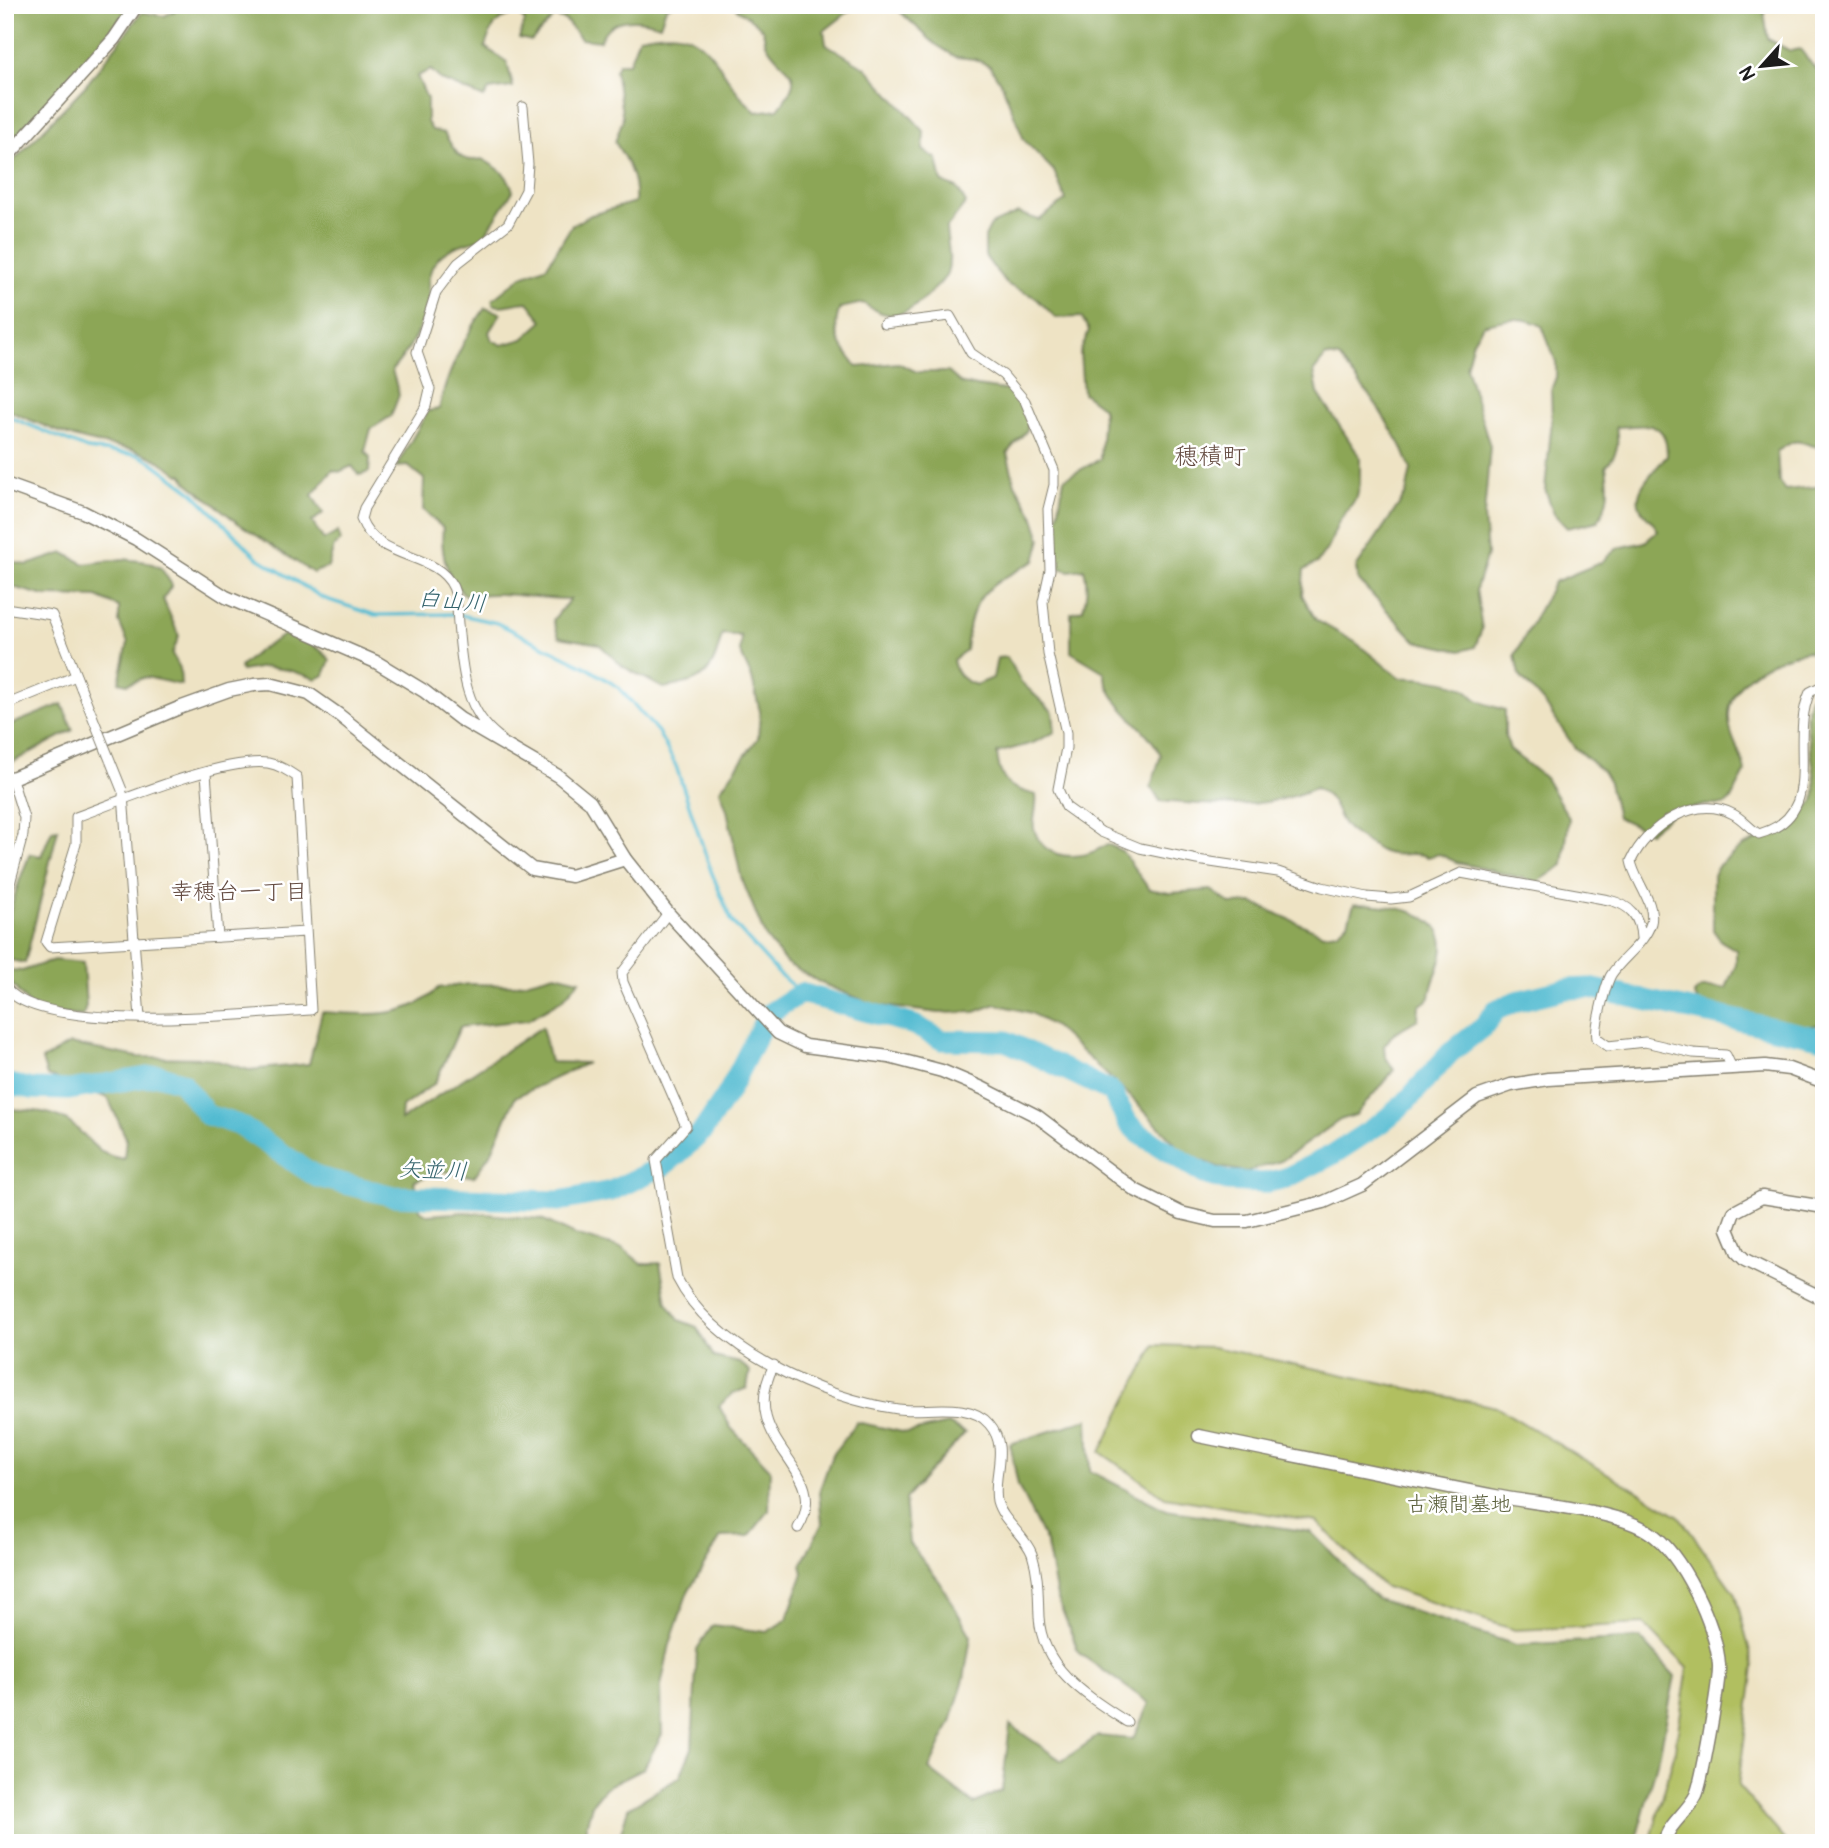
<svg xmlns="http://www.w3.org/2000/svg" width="1829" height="1848" font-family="Pangolin,'Klee One',sans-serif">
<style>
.green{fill:#b1bf61;stroke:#666e3e;stroke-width:2}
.forest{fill:#8ca657;stroke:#54613a;stroke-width:2}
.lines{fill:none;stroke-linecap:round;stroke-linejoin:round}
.stream{stroke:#53bbd1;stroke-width:3.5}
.river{stroke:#53bbd1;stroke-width:21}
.street-casing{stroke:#858070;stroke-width:11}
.secondary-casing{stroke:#858070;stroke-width:15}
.street{stroke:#fff;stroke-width:9}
.secondary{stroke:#fff;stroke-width:12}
.street-bridge-casing{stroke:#858070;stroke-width:11;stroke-linecap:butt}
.street-bridge{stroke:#fff;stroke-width:9}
.labels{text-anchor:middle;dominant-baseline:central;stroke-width:5;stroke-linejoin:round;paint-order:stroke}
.park-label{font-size:21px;fill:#585d38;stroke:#fff}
.water-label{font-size:23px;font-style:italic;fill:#35646d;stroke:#fff}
.neighbourhood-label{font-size:23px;fill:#644b41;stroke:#fff}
.quarter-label{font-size:24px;fill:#644b41;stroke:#fff}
</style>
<rect width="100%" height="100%" fill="#fff"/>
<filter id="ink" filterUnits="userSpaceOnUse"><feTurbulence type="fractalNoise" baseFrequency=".0143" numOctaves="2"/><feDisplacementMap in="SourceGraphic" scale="14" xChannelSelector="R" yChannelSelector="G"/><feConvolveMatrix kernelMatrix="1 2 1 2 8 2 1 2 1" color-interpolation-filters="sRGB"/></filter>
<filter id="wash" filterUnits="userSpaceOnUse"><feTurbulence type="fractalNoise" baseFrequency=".00686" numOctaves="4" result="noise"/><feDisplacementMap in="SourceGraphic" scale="28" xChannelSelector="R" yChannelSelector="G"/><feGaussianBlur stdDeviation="1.57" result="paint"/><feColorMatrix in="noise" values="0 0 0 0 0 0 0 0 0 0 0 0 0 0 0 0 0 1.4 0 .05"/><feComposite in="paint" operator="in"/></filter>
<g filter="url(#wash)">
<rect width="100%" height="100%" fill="#eee3c4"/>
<polygon class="green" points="1155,1345 1213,1347 1496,1407 1679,1516 1735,1594 1754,1667 1738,1786 1788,1843 1650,1843 1674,1755 1688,1668 1644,1624 1515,1630 1383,1586 1317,1522 1165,1497 1100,1452"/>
<g class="forest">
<polygon points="5,5 129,5 110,35 5,147"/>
<path d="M 187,5 L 672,5 L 666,8 L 660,25 C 638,18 609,15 600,41 L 581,39 L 565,20 L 554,17 L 531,41 L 519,38 L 525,21 L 518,13 C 496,18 491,27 485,47 L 507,62 L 513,87 L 489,90 L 484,98 L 441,80 L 431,70 L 417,76 L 427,99 L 427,122 L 432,130 L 444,133 C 455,151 459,164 482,159 C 498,168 508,173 513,191 L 482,239 C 459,244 434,251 429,277 C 427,284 430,291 429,299 C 422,327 411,349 392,370 L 399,395 L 391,416 L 371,429 L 365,451 L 370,458 L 369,472 L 359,475 L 352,466 L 339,472 L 333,470 L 312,495 L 323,513 L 312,522 L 324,540 L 338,532 L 341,541 L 334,546 L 328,567 L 313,573 L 238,523 L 187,482 L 182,474 L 180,475 C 139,443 123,451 77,438 C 53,431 29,419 5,409 L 5,170 L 86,85 L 142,12 L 164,16 Z"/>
<path d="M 731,5 L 1763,5 L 1768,39 L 1790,51 L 1800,49 L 1824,80 L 1824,447 C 1812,449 1804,439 1793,442 C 1788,444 1782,449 1777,451 L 1779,482 L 1785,490 L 1824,486 L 1824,674 L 1818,655 L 1807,651 C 1768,659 1718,683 1731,732 C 1735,747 1744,758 1745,773 L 1730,801 L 1724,805 L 1705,805 L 1673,813 L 1649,832 L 1617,817 L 1609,783 L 1602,771 L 1575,748 L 1545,704 L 1519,675 L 1515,655 L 1554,582 L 1600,563 L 1618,548 L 1645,542 L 1658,531 C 1654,522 1646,517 1641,509 C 1630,491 1657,468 1667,456 C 1667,417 1646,426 1616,427 C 1619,444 1618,454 1606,466 C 1609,488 1610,501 1598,521 L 1567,528 L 1554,514 L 1545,489 L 1552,419 L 1551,390 L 1556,377 L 1556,362 L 1542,326 C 1522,315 1505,319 1483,325 L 1473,341 L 1466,367 L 1490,446 L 1484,516 L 1487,555 L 1476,589 L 1482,629 L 1475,647 L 1461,651 L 1416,641 L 1358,580 L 1356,568 L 1406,494 L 1411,469 L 1401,445 L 1375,403 L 1339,358 L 1326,356 L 1314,371 L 1318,393 L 1360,457 L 1360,483 L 1357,497 L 1338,523 L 1329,546 L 1317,563 L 1304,570 L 1302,595 L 1316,620 L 1355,642 L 1400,678 C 1415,677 1452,681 1465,689 C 1470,692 1473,698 1478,700 C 1486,705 1496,707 1505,710 L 1505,734 L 1510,750 L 1545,778 L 1569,818 L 1563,865 L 1538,882 L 1456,862 L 1439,854 L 1428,857 C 1412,849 1393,861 1376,848 C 1367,842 1356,836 1349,830 C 1333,816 1340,799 1315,788 C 1266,810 1213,806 1160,801 L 1151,786 L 1161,755 C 1145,723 1111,710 1104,672 L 1071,652 L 1071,613 L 1083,609 C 1087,594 1088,584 1084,569 L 1069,571 L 1054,566 L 1057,520 L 1064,479 L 1100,459 L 1103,408 L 1083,393 L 1080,353 L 1089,330 L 1081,317 L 1056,318 L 1035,297 L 1008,285 L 996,271 L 985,256 L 985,237 L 991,225 L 1018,213 L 1039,220 L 1066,200 L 1054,171 L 1024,140 L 1003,87 L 990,66 L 975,59 L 956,57 L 935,44 L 896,8 L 852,9 L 824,31 L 826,44 L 866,68 L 924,131 L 923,150 L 937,159 L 942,182 L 957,188 L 966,203 L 946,229 C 947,242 952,260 947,273 C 944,281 936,288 929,294 C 907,316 890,323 863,303 L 840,308 C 830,334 841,347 857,367 L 898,363 L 917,372 L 948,372 L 962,384 L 1011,391 L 1029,415 L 1027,430 L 1007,453 L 1015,484 L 1033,515 L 1041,539 L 1035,561 C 988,586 971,592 966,650 L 953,660 C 956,675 962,680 976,685 L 993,678 L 997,658 L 1007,657 L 1021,682 L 1053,712 L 1055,732 L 1033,743 L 997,753 C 1000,784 1008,787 1036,795 C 1038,807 1032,819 1034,828 C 1042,862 1083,862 1107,844 L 1122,851 L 1149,889 L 1170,893 L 1211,890 L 1231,904 L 1253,903 L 1323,934 L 1337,932 L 1348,923 L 1354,904 C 1385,904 1452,910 1442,955 C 1439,971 1431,982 1430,998 L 1419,1006 L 1418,1019 L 1394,1033 L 1384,1046 L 1385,1056 L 1394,1070 L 1356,1115 L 1340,1120 L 1281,1161 L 1246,1172 L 1218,1167 L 1185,1154 L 1129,1095 L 1056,1028 L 1031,1013 L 996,1004 L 975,1012 L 939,1013 L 874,1005 L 821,983 L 786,963 L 765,936 L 741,877 L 727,810 L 720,790 L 758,738 L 760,712 L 752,678 L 740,652 L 741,636 L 722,634 C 712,675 706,681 663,688 L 622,666 L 599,644 L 559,637 L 553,620 L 570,599 C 537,600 499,589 468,597 C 447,583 440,551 443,528 L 423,510 L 424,479 L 408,466 L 396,467 L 428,411 L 439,409 C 446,375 465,336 485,308 L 501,313 L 489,332 L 492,340 L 502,345 L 523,339 L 543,321 L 528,302 C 515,302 507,308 494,305 L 492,300 L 522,276 L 547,266 L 572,225 L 591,215 L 635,202 C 637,178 627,161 615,142 L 623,119 L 615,70 L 619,63 L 629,63 L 639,37 C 692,25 704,41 731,83 C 737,93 747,103 756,112 L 778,109 C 810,68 784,75 767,45 C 764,41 765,34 762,29 C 756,21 740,12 731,5 Z"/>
<polygon points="64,553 84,564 123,559 148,562 161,568 172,585 163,599 179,636 172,654 180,668 181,685 146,677 127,684 119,682 128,643 119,622 119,607 97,597 45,596 5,585 5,560 27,565"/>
<path d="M 284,635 C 302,638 318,645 330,660 L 324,675 L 317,679 L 288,670 L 264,667 L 241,671 L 240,667 L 258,651 Z"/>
<path d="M 1824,689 L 1824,1009 L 1821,1024 L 1805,1028 L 1699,1004 L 1694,994 L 1701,988 L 1726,988 L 1736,964 L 1736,950 L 1721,941 L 1713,930 L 1713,875 L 1719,865 L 1743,846 L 1792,824 L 1814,801 C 1820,767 1799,727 1810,697 Z"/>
<polygon points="62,704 73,730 5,766 5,727"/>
<path d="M 58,829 L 25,963 L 5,959 C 5,921 15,889 30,854 L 41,856 L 52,830 Z"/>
<polygon points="54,960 83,963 86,1006 83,1016 35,1012 5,976 12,970 22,971"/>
<path d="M 555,974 L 580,980 L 563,999 L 527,1020 L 460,1027 L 435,1083 L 402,1107 L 401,1120 L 542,1027 L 550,1062 L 587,1063 L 515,1097 L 492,1151 L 474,1177 L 442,1171 L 414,1181 L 420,1210 L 428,1215 L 464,1212 L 542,1219 L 575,1235 L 622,1248 L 642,1264 L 660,1263 L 667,1303 L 679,1320 L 697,1327 L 714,1357 L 740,1363 L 750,1371 L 747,1388 L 732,1394 L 719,1406 L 731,1428 L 770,1469 L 769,1511 L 749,1536 L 721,1537 L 687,1594 L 670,1644 L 661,1686 L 662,1734 L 644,1768 L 606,1787 L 592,1804 L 582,1843 L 5,1843 L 5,1109 C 25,1110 54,1110 70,1123 C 94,1141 92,1154 124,1159 L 126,1138 L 108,1098 L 47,1076 L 42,1060 L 70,1044 L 138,1057 L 207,1058 L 249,1070 L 309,1064 L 322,1012 C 362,1015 410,1020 438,988 L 469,984 L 514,985 Z"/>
<polygon points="1088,1419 1090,1471 1166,1510 1311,1532 1377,1599 1516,1645 1640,1638 1675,1676 1660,1752 1635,1843 618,1843 628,1808 680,1777 692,1748 697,1649 713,1625 767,1632 787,1619 803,1573 801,1565 822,1524 819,1492 832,1455 857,1422 907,1433 948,1424 965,1433 905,1499 909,1543 940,1582 971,1636 964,1679 951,1722 929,1769 974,1804 1002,1790 1010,1725 1062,1761 1098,1736 1133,1739 1149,1703 1079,1653 1057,1597 1047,1545 1018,1486 1010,1444"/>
</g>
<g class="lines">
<polyline class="stream" points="5,415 87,449 138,455 152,462 192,492 258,558 323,598 375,615 457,614 497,623 586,667 618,687 658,732 676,766 711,871 732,922 779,974 801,993"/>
<polyline class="river" points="5,1083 32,1089 69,1090 159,1075 181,1082 207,1115 239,1125 317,1177 393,1196 559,1201 611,1191 663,1166 678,1154 702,1132 728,1093 768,1014 801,993 914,1025 942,1040 1006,1041 1112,1092 1128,1123 1140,1134 1206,1175 1227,1181 1264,1183 1286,1178 1332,1155 1381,1123 1405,1103 1450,1053 1483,1027 1496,1010 1517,1001 1566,989 1590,988 1824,1039"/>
</g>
</g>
<g filter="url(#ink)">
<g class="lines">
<g class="street-casing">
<g id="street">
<path d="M 884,324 L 950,316 L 971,353 L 1003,375 L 1025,401 L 1054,470 L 1054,485 L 1048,509 L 1050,570 L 1043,602 L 1048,654 L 1066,733 L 1066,748 L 1058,789 L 1066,807 L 1101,832 L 1140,848 L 1197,860 L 1278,872 L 1322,887 L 1367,897 L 1391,899 L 1409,897 L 1461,873 L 1609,900 C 1630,905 1640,916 1641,938"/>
<polyline points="5,608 52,615 81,688"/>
<polyline points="5,705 76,676"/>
<path d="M 499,737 C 463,710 462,665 458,624 C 457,613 458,598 453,587 C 435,550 378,562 361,519 L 364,508 L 426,406 L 430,389 L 417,352 L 436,292 L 458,263 L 508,224 L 526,190 L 528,164 L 523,107"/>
<polyline points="206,773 218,937"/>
<polyline points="123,795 140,1018"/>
<polyline points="5,902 23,835 24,818 11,776"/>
<path d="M 668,913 L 622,973 L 623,982 L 686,1126 L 656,1160 L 677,1278 C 713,1349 823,1399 898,1409 C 926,1413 969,1400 989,1424 C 1010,1448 992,1475 997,1501 C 1002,1521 1025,1535 1032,1554 C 1039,1575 1038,1595 1039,1617 C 1042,1669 1087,1696 1127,1722"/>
<path d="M 5,986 C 37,1037 253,1013 311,1010 L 297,777 C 288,771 279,765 268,763 C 225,757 120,801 76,817 L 76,844 L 46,942 L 50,947 L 306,932"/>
<path d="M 1732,1068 L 1726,1055 L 1693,1053 L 1645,1042 L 1608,1046 L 1597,1038 C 1594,1029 1606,984 1611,975 C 1622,957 1644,945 1651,923 C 1656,903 1634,880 1631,861 C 1647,826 1695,794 1733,814 C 1743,819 1750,829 1759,834 C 1829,814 1787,743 1810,692 L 1824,685"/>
<path d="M 774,1365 C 733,1444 836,1467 798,1528"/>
</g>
</g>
<g class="secondary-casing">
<g id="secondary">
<polyline points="5,159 114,39 137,5"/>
<polyline points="5,484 83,512 136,539 226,597 376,662 424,691 460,719 558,776 590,802 625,859 668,913 778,1033 805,1046 889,1057 942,1071 982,1088 1037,1116 1135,1190 1181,1213 1215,1221 1247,1221 1324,1202 1362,1185 1477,1097 1511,1085 1548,1079 1765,1066 1789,1069 1824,1082"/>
<polyline points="5,781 179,708 229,690 254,685 270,684 309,694 339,715 532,869 571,876 625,859"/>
<polyline points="1824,1207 1762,1197 1734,1212 1728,1229 1738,1253 1745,1260 1824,1299"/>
<path d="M 1199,1436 C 1298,1456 1396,1477 1495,1496 C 1537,1504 1616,1510 1649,1532 C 1682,1553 1717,1627 1719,1665 C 1720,1680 1702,1782 1696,1795 C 1687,1813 1668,1824 1664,1843"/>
</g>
</g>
<use href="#street" class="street"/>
<use href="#secondary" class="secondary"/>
<g class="street-bridge-casing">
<polyline id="street-bridge" points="81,688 122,790"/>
</g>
<use href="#street-bridge" class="street-bridge"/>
</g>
</g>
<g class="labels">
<g class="park-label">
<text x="1459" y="1504">古瀬間墓地</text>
</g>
<g class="water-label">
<text transform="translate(452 601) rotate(5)">白山川</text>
<text transform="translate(433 1170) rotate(3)">矢並川</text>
</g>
<g class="neighbourhood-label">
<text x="239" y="891">幸穂台一丁目</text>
</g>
<g class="quarter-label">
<text x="1210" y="456">穂積町</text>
</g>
</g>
<rect width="1829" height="1848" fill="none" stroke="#fff" stroke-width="28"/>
<g transform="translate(1762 66) rotate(243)" stroke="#ffffff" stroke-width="5" paint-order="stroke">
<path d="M0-5L12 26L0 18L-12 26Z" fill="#1c1c1c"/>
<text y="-10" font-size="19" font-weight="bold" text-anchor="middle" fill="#1c1c1c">N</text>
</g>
</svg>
